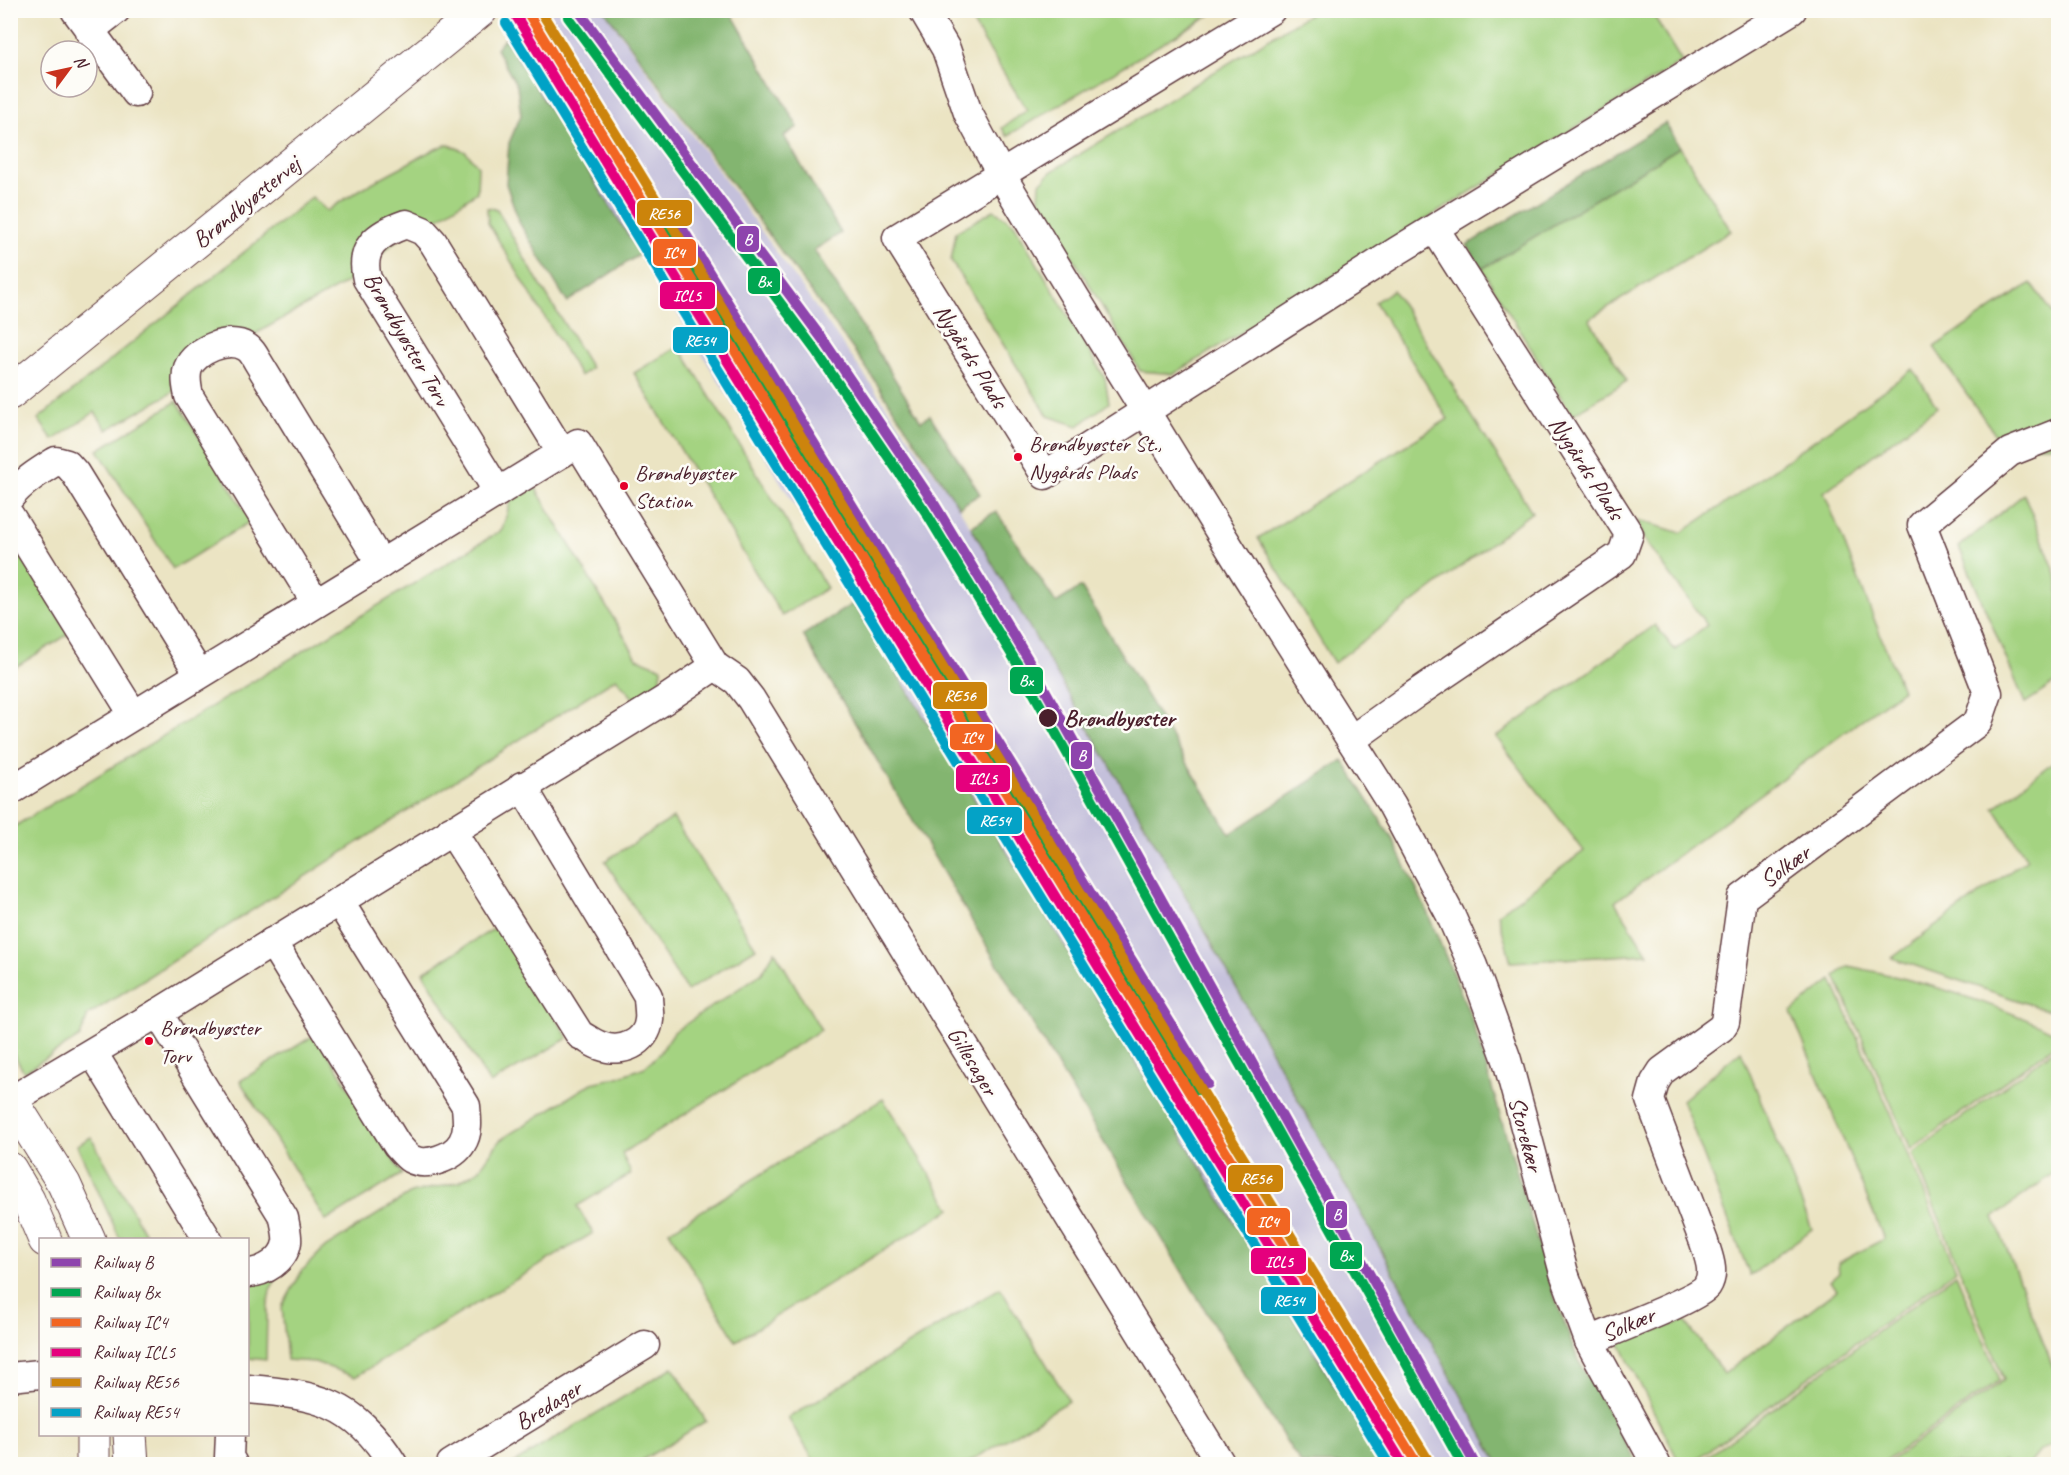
<svg xmlns="http://www.w3.org/2000/svg" width="2069" height="1475" font-family="Caveat,sans-serif">
<style>
.industrial{fill:#c4c0db}
.green{fill:#a4d381;stroke:#777956;stroke-width:1.5}
.forest{fill:#83b56f;stroke:#666a4d;stroke-width:1.5}
.lines{fill:none;stroke-linecap:round;stroke-linejoin:round}
.minor-casing{stroke:#623d42;stroke-width:31}
.tertiary-casing{stroke:#623d42;stroke-width:35}
.minor{stroke:#fff;stroke-width:28}
.tertiary{stroke:#fff;stroke-width:33}
.rail-1-casing{stroke:#fdfcf7;stroke-width:15}
.rail-2-casing{stroke:#fdfcf7;stroke-width:15}
.rail-3-casing{stroke:#fdfcf7;stroke-width:15}
.rail-4-casing{stroke:#fdfcf7;stroke-width:15}
.rail-5-casing{stroke:#fdfcf7;stroke-width:15}
.rail-6-casing{stroke:#fdfcf7;stroke-width:15}
.rail-1{stroke:#8e44ad;stroke-width:10}
.rail-2{stroke:#00a651;stroke-width:10}
.rail-3{stroke:#f26522;stroke-width:10}
.rail-4{stroke:#e5007d;stroke-width:10}
.rail-5{stroke:#cc840b;stroke-width:10}
.rail-6{stroke:#04a2c6;stroke-width:10}
.bus-dot{fill:#e4002b;stroke:#fdfcf7;stroke-width:2}
.stop-dot{fill:#4a1f2b;stroke:#fdfcf7;stroke-width:2}
.labels{text-anchor:middle;dominant-baseline:central;stroke-width:5;stroke-linejoin:round;paint-order:stroke}
.bus-label{font-size:22px;fill:#4a1f2b;stroke:#fdfcf7;text-anchor:start}
.street-label{font-size:24px;fill:#4a1f2b;stroke:#fdfcf7}
.stop-label{font-size:24px;font-weight:bold;fill:#4a1f2b;stroke:#fdfcf7;text-anchor:start}
.line-badge{stroke:#fdfcf7;stroke-width:2}
.badge-label{font-size:16px;text-anchor:middle;font-weight:bold;fill:#fff}
</style>
<rect width="100%" height="100%" fill="#fdfcf7"/>
<filter id="ink" filterUnits="userSpaceOnUse"><feTurbulence type="fractalNoise" baseFrequency=".0167" numOctaves="2"/><feDisplacementMap in="SourceGraphic" scale="12" xChannelSelector="R" yChannelSelector="G"/><feConvolveMatrix kernelMatrix="1 2 1 2 8 2 1 2 1" color-interpolation-filters="sRGB"/></filter>
<filter id="wash" filterUnits="userSpaceOnUse"><feTurbulence type="fractalNoise" baseFrequency=".008" numOctaves="4" result="noise"/><feDisplacementMap in="SourceGraphic" scale="24" xChannelSelector="R" yChannelSelector="G"/><feGaussianBlur stdDeviation="1.35" result="paint"/><feColorMatrix in="noise" values="0 0 0 0 0 0 0 0 0 0 0 0 0 0 0 0 0 1.4 0 .05"/><feComposite in="paint" operator="in"/></filter>
<g filter="url(#wash)">
<rect width="100%" height="100%" fill="#ebe4c3"/>
<polygon class="industrial" points="540,11 604,11 959,507 1174,875 1499,1464 1383,1464 665,294 505,38"/>
<g class="green">
<polygon points="1207,10 1210,15 1007,136 1002,128 1027,110 965,11"/>
<polygon points="1314,11 1651,11 1682,62 1174,374 1140,371 1039,200 1040,183 1052,171"/>
<path d="M 448,144 L 466,152 L 478,166 L 477,192 L 431,223 L 422,218 L 353,279 L 250,337 L 174,369 L 171,382 L 175,391 L 107,430 L 95,412 L 53,440 L 38,419 L 312,197 L 327,211 C 352,193 378,179 405,165 C 419,157 433,149 448,144 Z"/>
<polygon points="1680,147 1731,231 1589,319 1627,381 1572,415 1482,269"/>
<polygon points="487,208 497,209 529,266 591,368 580,376 488,223"/>
<polygon points="994,210 1014,224 1105,378 1109,403 1078,426 1048,416 951,261 956,232"/>
<polygon points="2031,283 2058,320 2058,446 2003,446 1934,347"/>
<polygon points="1393,290 1532,512 1334,663 1258,538 1448,419 1375,302"/>
<polygon points="679,346 827,588 782,616 634,373"/>
<polygon points="1913,369 1937,407 1824,492 1902,690 1615,902 1648,954 1511,962 1498,914 1584,851 1496,737 1655,625 1675,650 1707,625 1645,540 1637,520 1681,533 1745,490"/>
<polygon points="177,401 251,521 173,569 98,450"/>
<polygon points="535,487 637,658 662,668 660,685 634,699 616,678 88,1015 80,1037 24,1072 11,1050 10,829 502,530 511,500"/>
<polygon points="2024,494 2058,579 2058,681 2025,703 1959,547"/>
<polygon points="16,544 69,634 11,670 10,547"/>
<polygon points="2058,758 2058,1014 1892,958 2027,859 1994,808"/>
<polygon points="673,818 756,948 687,991 605,861"/>
<polygon points="500,925 568,1038 490,1084 423,972"/>
<polygon points="775,951 821,1030 622,1153 631,1174 577,1206 593,1233 355,1377 315,1362 287,1360 282,1307 302,1271 323,1249 411,1193 459,1182 479,1170 500,1140 592,1083 618,1077 645,1067 660,1053 674,1032 762,973"/>
<path d="M 1848,966 C 1919,980 1993,1002 2058,1034 L 2058,1043 L 1911,1149 L 1835,976 Z"/>
<polygon points="1832,980 1908,1153 1956,1270 1690,1464 1680,1464 1619,1342 1685,1321 1724,1374 1837,1290 1831,1281 1839,1274 1838,1263 1884,1239 1791,1012"/>
<polygon points="316,1034 402,1174 326,1221 240,1081"/>
<polygon points="2058,1047 2058,1170 1994,1217 2058,1380 2058,1442 2040,1451 2030,1464 2009,1464 2003,1461 1998,1464 1886,1464 2004,1380 1913,1153"/>
<polygon points="1741,1051 1812,1229 1750,1276 1682,1100"/>
<polygon points="883,1099 951,1209 736,1341 669,1231"/>
<polygon points="91,1137 148,1239 120,1239 77,1145"/>
<polygon points="281,1270 270,1290 267,1312 266,1360 248,1358 248,1285"/>
<polygon points="1956,1274 2000,1380 1881,1464 1697,1464"/>
<polygon points="1000,1288 1069,1401 966,1464 816,1464 788,1418"/>
<polygon points="673,1367 706,1421 636,1464 512,1464"/>
</g>
<g class="forest">
<polygon points="605,11 730,11 798,127 784,136 841,233 814,250 921,421 930,415 980,494 959,507 863,363"/>
<polygon points="505,38 640,254 567,302 520,224 506,184 509,143 521,115 517,86 496,49"/>
<polygon points="1665,123 1680,147 1482,269 1467,245"/>
<polygon points="996,511 1056,603 1081,587 1230,834 1343,760 1393,840 1425,907 1471,1017 1550,1283 1578,1360 1638,1464 1499,1464 1174,875 971,527"/>
<polygon points="854,603 860,613 1383,1464 1301,1464 1256,1394 1057,1065 803,635"/>
</g>
</g>
<g filter="url(#ink)">
<g class="lines">
<g class="minor-casing">
<g id="minor">
<polyline points="75,10 136,93"/>
<polyline points="923,10 946,49 968,113 1002,176 1075,297 1247,576 1392,805 1450,914 1473,966 1507,1060 1564,1273 1589,1341 1656,1464"/>
<polyline points="1271,10 897,238 1045,475 1397,251 1792,10"/>
<polyline points="89,31 116,10"/>
<path d="M 498,492 L 367,279 C 359,247 377,234 406,224 L 423,231 L 433,242 L 562,453"/>
<path d="M 10,497 C 22,482 40,471 56,461 L 67,464 L 75,473 L 199,674"/>
<polyline points="10,516 133,714"/>
<path d="M 316,603 L 189,396 C 187,387 185,377 188,368 C 195,350 229,336 246,347 C 251,349 255,357 258,362 L 381,564"/>
<polyline points="1351,740 1414,695 1622,554 1629,534 1435,229"/>
<polyline points="10,791 578,443 715,666 737,681 751,699 1221,1464"/>
<path d="M 451,830 L 580,1035 C 587,1038 594,1044 601,1046 C 621,1054 647,1043 649,1020 C 650,1013 648,1004 648,996 L 522,786"/>
<path d="M 272,942 L 397,1145 C 401,1149 406,1156 411,1159 C 426,1167 453,1158 462,1143 C 469,1132 467,1119 466,1106 L 339,901"/>
<path d="M 158,1013 L 284,1218 C 285,1225 288,1235 287,1242 C 284,1261 264,1272 248,1273"/>
<polyline points="93,1053 208,1240"/>
<polyline points="10,1101 158,1013 666,699 715,666"/>
<path d="M 1589,1341 C 1608,1333 1699,1298 1707,1286 C 1716,1272 1708,1256 1704,1242 L 1650,1100 L 1655,1082 L 1662,1071 L 1721,1028 L 1725,1022 L 1742,898 L 1978,722 L 1988,693 L 1922,525 L 2010,452 L 2058,433"/>
<polyline points="10,1377 40,1374"/>
<path d="M 248,1389 C 317,1395 354,1401 393,1464"/>
<polyline points="230,1434 229,1457 233,1464"/>
<polyline points="451,1464 645,1345"/>
</g>
</g>
<g class="tertiary-casing">
<g id="tertiary">
<polyline points="10,393 481,10"/>
<polyline points="10,1098 64,1184 89,1240"/>
<polyline points="10,1169 28,1200 45,1240"/>
<polyline points="93,1434 93,1464"/>
<polyline points="130,1434 132,1464"/>
</g>
</g>
<use href="#minor" class="minor"/>
<use href="#tertiary" class="tertiary"/>
<g class="rail-1-casing">
<g id="rail-1">
<polyline points="578,10 826,344 935,505 1028,659 1475,1464"/>
<polyline points="671,210 1208,1084"/>
</g>
</g>
<g class="rail-2-casing">
<g id="rail-2">
<polyline points="568,17 816,351 925,511 1018,665 1462,1464"/>
<polyline points="661,216 1198,1090"/>
</g>
</g>
<g class="rail-3-casing">
<polyline id="rail-3" points="526,10 1417,1464"/>
</g>
<g class="rail-4-casing">
<polyline id="rail-4" points="516,16 1403,1464"/>
</g>
<g class="rail-5-casing">
<polyline id="rail-5" points="540,10 1427,1458"/>
</g>
<g class="rail-6-casing">
<polyline id="rail-6" points="506,23 1389,1464"/>
</g>
<use href="#rail-1" class="rail-1"/>
<use href="#rail-2" class="rail-2"/>
<use href="#rail-3" class="rail-3"/>
<use href="#rail-4" class="rail-4"/>
<use href="#rail-5" class="rail-5"/>
<use href="#rail-6" class="rail-6"/>
</g>
</g>
<g class="bus-dot">
<circle cx="1018" cy="457" r="5"/>
<circle cx="624" cy="486" r="5"/>
<circle cx="149" cy="1041" r="5"/>
</g>
<circle class="stop-dot" cx="1048" cy="718" r="10"/>
<g class="labels">
<g class="bus-label">
<text x="1029" y="444">Brøndbyøster St.,<tspan x="1029" dy="28">Nygårds Plads</tspan></text>
<text x="635" y="473">Brøndbyøster<tspan x="635" dy="28">Station</tspan></text>
<text x="160" y="1028">Brøndbyøster<tspan x="160" dy="28">Torv</tspan></text>
</g>
<g class="street-label">
<text transform="translate(246 202) rotate(-39)">Brøndbyøstervej</text>
<text transform="translate(407 339) rotate(60)">Brøndbyøster Torv</text>
<text transform="translate(971 356) rotate(58)">Nygårds Plads</text>
<text transform="translate(1587 468) rotate(57)">Nygårds Plads</text>
<text transform="translate(1785 866) rotate(-36)">Solkær</text>
<text transform="translate(973 1061) rotate(59)">Gillesager</text>
<text transform="translate(1526 1134) rotate(75)">Storekær</text>
<text transform="translate(1628 1324) rotate(-23)">Solkær</text>
<text transform="translate(548 1405) rotate(-32)">Bredager</text>
</g>
<g class="stop-label">
<text x="1064" y="718">Brøndbyøster</text>
</g>
</g>
<g class="line-badge">
<rect x="636" y="199" width="57" height="28" rx="6" fill="#cc840b"/>
<rect x="736" y="225" width="24" height="28" rx="6" fill="#8e44ad"/>
<rect x="652" y="238" width="45" height="29" rx="6" fill="#f26522"/>
<rect x="747" y="267" width="34" height="28" rx="6" fill="#00a651"/>
<rect x="659" y="281" width="57" height="29" rx="6" fill="#e5007d"/>
<rect x="672" y="326" width="57" height="28" rx="6" fill="#04a2c6"/>
<rect x="1009" y="666" width="35" height="29" rx="6" fill="#00a651"/>
<rect x="932" y="681" width="56" height="29" rx="6" fill="#cc840b"/>
<rect x="949" y="723" width="45" height="28" rx="6" fill="#f26522"/>
<rect x="1070" y="741" width="23" height="29" rx="6" fill="#8e44ad"/>
<rect x="955" y="764" width="56" height="29" rx="6" fill="#e5007d"/>
<rect x="966" y="806" width="57" height="29" rx="6" fill="#04a2c6"/>
<rect x="1227" y="1164" width="57" height="29" rx="6" fill="#cc840b"/>
<rect x="1325" y="1200" width="23" height="29" rx="6" fill="#8e44ad"/>
<rect x="1246" y="1207" width="45" height="29" rx="6" fill="#f26522"/>
<rect x="1329" y="1241" width="34" height="29" rx="6" fill="#00a651"/>
<rect x="1250" y="1247" width="57" height="28" rx="6" fill="#e5007d"/>
<rect x="1260" y="1286" width="57" height="29" rx="6" fill="#04a2c6"/>
</g>
<g class="badge-label">
<text x="664" y="219">RE56</text>
<text x="748" y="245">B</text>
<text x="674" y="258">IC4</text>
<text x="764" y="287">Bx</text>
<text x="687" y="301">ICL5</text>
<text x="700" y="346">RE54</text>
<text x="1026" y="686">Bx</text>
<text x="960" y="701">RE56</text>
<text x="972" y="743">IC4</text>
<text x="1082" y="761">B</text>
<text x="983" y="784">ICL5</text>
<text x="995" y="826">RE54</text>
<text x="1256" y="1184">RE56</text>
<text x="1337" y="1220">B</text>
<text x="1268" y="1227">IC4</text>
<text x="1346" y="1261">Bx</text>
<text x="1279" y="1267">ICL5</text>
<text x="1289" y="1306">RE54</text>
</g>
<rect width="2069" height="1475" fill="none" stroke="#fdfcf7" stroke-width="36"/>
<rect x="39" y="1238" width="210" height="198" fill="#fdfcf7" stroke="#b5a4a5" stroke-width="1.5"/>
<rect x="51" y="1258" width="30" height="9" fill="#8e44ad" stroke="#b5a4a5" stroke-width="1.5"/>
<text x="93" y="1268" font-size="18" fill="#4a1f2b">Railway B</text>
<rect x="51" y="1288" width="30" height="9" fill="#00a651" stroke="#b5a4a5" stroke-width="1.5"/>
<text x="93" y="1298" font-size="18" fill="#4a1f2b">Railway Bx</text>
<rect x="51" y="1318" width="30" height="9" fill="#f26522" stroke="#b5a4a5" stroke-width="1.5"/>
<text x="93" y="1328" font-size="18" fill="#4a1f2b">Railway IC4</text>
<rect x="51" y="1348" width="30" height="9" fill="#e5007d" stroke="#b5a4a5" stroke-width="1.5"/>
<text x="93" y="1358" font-size="18" fill="#4a1f2b">Railway ICL5</text>
<rect x="51" y="1378" width="30" height="9" fill="#cc840b" stroke="#b5a4a5" stroke-width="1.5"/>
<text x="93" y="1388" font-size="18" fill="#4a1f2b">Railway RE56</text>
<rect x="51" y="1408" width="30" height="9" fill="#04a2c6" stroke="#b5a4a5" stroke-width="1.5"/>
<text x="93" y="1418" font-size="18" fill="#4a1f2b">Railway RE54</text>
<g transform="translate(69 69) rotate(57)"><circle r="28" fill="#fdfcf7" stroke="#b5a4a5" stroke-width="1.5"/>
<path d="M0-4.5L10 22L0 15L-10 22Z" fill="#c8321e"/>
<text y="-9" font-size="16" font-weight="bold" text-anchor="middle" fill="#4a1f2b">N</text>
</g>
</svg>
